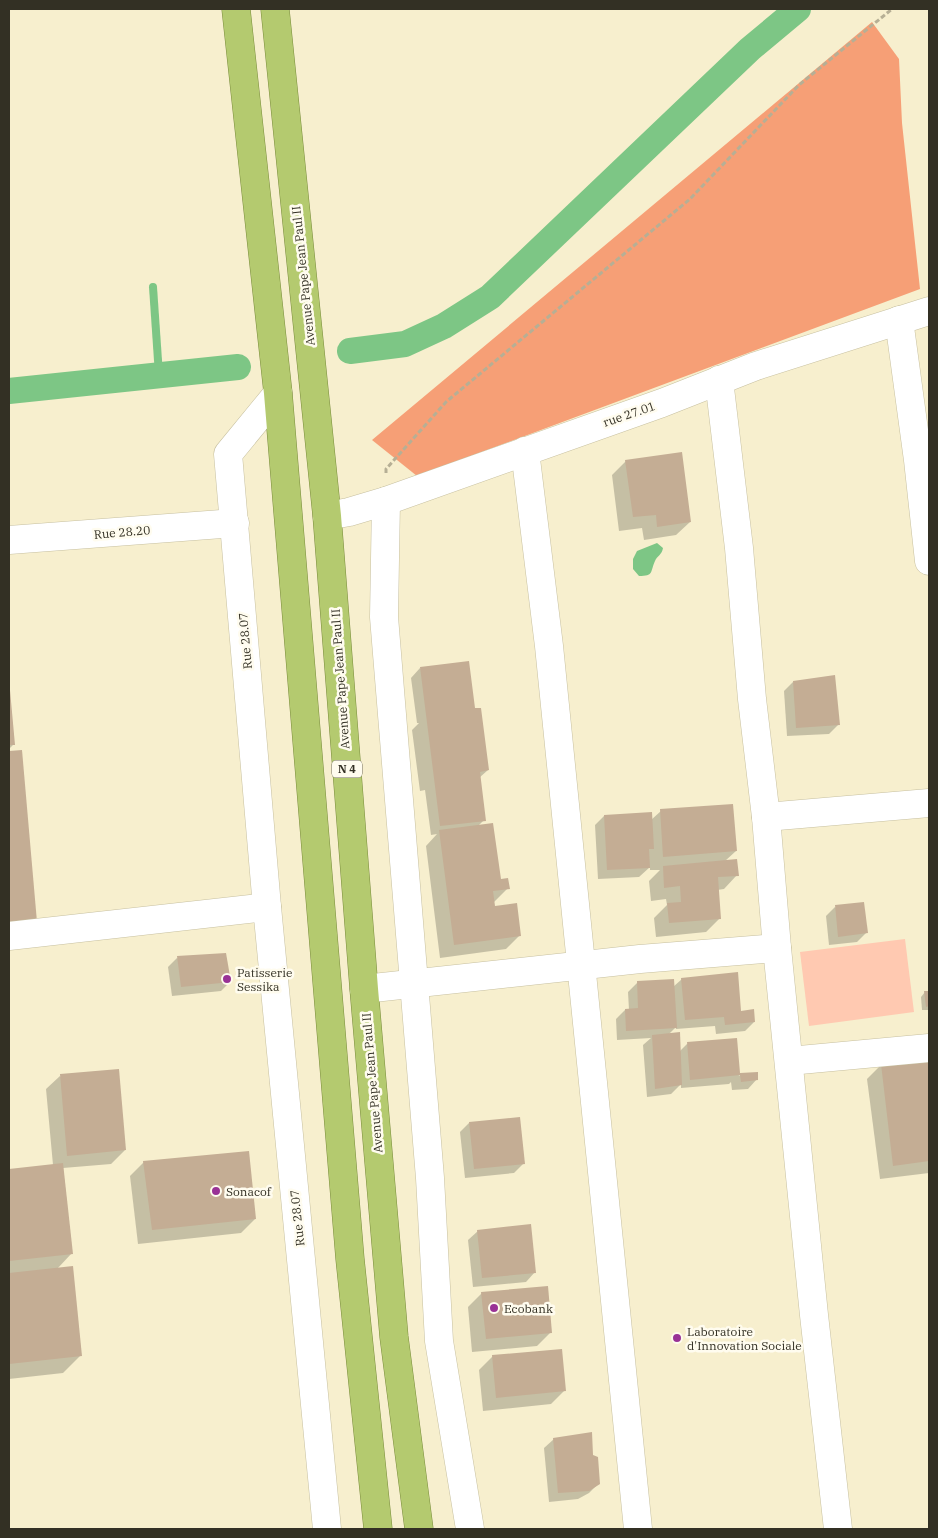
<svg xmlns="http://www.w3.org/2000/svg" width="938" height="1538" font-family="'IBM Plex Serif',serif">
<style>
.green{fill:#ffc9b1}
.forest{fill:#f69f76}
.water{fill:#7dc685}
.shadow{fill:#0003}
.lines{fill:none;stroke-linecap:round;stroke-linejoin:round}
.stream{stroke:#7dc685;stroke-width:8}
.canal{stroke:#7dc685;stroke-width:26}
.building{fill:#c4ad94}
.minor-casing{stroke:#c7c0a0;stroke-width:29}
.trunk-casing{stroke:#7a8c3d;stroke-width:29}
.path{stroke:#b6af95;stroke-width:3;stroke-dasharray:5 2.5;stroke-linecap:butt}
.minor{stroke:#fff;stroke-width:28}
.trunk{stroke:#b4ca6f;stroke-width:28}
.poi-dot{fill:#993296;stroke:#fffcef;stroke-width:2}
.labels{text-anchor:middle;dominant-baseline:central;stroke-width:5;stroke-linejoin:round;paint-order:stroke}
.shield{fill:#fffcef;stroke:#706d61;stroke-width:1}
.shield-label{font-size:11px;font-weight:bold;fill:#333024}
.street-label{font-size:12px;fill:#333024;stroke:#fffcef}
.poi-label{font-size:12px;fill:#333024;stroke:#fffcef;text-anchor:start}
</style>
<rect width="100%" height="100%" fill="#f7efce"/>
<polygon class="green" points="905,939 914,1012 809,1026 800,952"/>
<polygon class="forest" points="872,22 899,59 902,123 920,289 417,476 372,440"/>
<path class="water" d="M 657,543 L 663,548 C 662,555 657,556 655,561 C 650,572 654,576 639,576 L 633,569 L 633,559 L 637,551 Z"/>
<g class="shadow">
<polygon points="626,461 690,522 676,535 644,540 642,528 619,531 612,475"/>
<polygon points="420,668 474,708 488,770 479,778 484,820 478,826 500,881 508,888 494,902 494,907 520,935 506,949 440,958 426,846 437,834 431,835 425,790 420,791 412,730 419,723 417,723 411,678"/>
<polygon points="793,682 839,724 829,734 787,736 784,691"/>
<polygon points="9,691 14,744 9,749"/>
<polygon points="20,751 9,937 9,752"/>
<polygon points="661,811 736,851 725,861 737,875 724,889 717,890 720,918 706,932 656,937 654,918 667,905 666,899 651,901 649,881 660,870 650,870 650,867 639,877 598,879 595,825 604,816 651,820"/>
<polygon points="835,907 867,932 857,942 829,945 826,916"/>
<polygon points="177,958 230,982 221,991 172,996 168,967"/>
<polygon points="682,979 740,1012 754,1022 745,1031 716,1034 715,1026 676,1029 676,1027 668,1035 679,1052 687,1044 736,1040 739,1076 741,1074 757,1079 748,1089 732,1090 731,1082 729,1084 681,1088 681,1084 671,1094 647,1097 643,1045 651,1038 617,1040 616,1019 625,1010 629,1010 628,992 638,982 673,987"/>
<polygon points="925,992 929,992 929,1010 922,1010 921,997"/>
<polygon points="929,1059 929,1173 880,1179 867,1079 881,1065"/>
<polygon points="60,1076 125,1150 111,1164 63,1168 72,1253 57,1269 81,1355 63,1373 9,1379 9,1171 53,1165 46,1089"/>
<polygon points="469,1123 523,1164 514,1173 465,1178 460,1132"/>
<polygon points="144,1162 255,1219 241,1233 138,1244 130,1176"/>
<polygon points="478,1231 535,1272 526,1282 473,1287 468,1240"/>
<polygon points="482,1293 551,1332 537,1346 472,1352 468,1307"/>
<polygon points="493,1356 565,1390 551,1404 483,1411 479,1370"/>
<polygon points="554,1439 599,1483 589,1493 578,1499 549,1502 544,1448"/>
</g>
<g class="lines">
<polyline class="stream" points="153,287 159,375"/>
<g class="canal">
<polyline points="350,351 405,344 444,326 490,297 750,49 798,9"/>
<polyline points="9,391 238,367"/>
</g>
</g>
<g class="building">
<polygon points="682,452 691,522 657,527 656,515 633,517 625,460"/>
<polygon points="469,661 475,708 481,708 489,770 480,772 486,821 440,826 420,667"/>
<polygon points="835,675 840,725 796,728 793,681"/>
<polygon points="9,690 10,690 15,745 9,745"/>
<polygon points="22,750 37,922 9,925 9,751"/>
<polygon points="733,804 737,851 663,857 660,809"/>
<polygon points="652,812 654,849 649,849 650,868 607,870 604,815"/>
<polygon points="493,823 501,879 508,878 510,889 493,891 495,906 517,903 521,936 454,945 439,830"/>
<polygon points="737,859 739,876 718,877 721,919 669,923 667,903 681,902 680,886 664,888 663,866"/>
<polygon points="864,902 868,933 838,937 835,905"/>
<polygon points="226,953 231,982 181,987 177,956"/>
<polygon points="738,972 741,1011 754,1009 755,1022 725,1025 724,1017 685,1020 681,978"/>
<polygon points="674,979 677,1028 626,1031 625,1009 638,1008 637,981"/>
<polygon points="924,991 929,991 929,1006 926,1007"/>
<polygon points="680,1032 682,1085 655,1089 652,1035"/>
<polygon points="737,1038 740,1073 758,1072 758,1080 741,1082 740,1075 690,1080 687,1042"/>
<polygon points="929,1058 929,1161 893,1166 881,1064"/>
<polygon points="119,1069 126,1150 67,1156 60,1074"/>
<polygon points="520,1117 525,1164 474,1169 469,1122"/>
<polygon points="249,1151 256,1219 152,1230 143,1161"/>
<polygon points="63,1163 73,1254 9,1261 9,1169"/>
<polygon points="531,1224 536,1273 482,1278 477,1230"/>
<polygon points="73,1266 82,1356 9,1364 9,1273"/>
<polygon points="548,1286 552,1333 486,1339 481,1292"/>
<polygon points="562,1349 566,1391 496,1398 492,1355"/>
<polygon points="592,1432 593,1455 598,1457 600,1484 589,1491 558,1493 553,1438"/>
</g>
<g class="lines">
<g class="minor-casing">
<g id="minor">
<polyline points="899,320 918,460 929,561"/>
<polyline points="719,380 739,548 752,699 766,817 777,948 814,1315 838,1529"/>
<polyline points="278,393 228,454 267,907 327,1529"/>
<polyline points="525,451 549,646 638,1529"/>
<polyline points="386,501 384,617 430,1178 439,1341 470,1529"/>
<polyline points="327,516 349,512 386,501 662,403 756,366 929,311"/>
<polyline points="9,540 235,523"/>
<polyline points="766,817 929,803"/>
<polyline points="9,936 267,907"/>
<polyline points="364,989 640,959 777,948"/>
<polyline points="789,1061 929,1048"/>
</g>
</g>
<g class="trunk-casing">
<g id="trunk">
<polyline points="236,9 278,393 350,1259 378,1529"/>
<polyline points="275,9 327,516 364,989 394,1337 419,1529"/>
</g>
</g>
<polyline class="path" points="386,473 386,469 446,402 690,199 799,85 892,9"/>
<use href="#minor" class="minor"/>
<use href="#trunk" class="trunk"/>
</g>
<g class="poi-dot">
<circle cx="227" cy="979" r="5"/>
<circle cx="216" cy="1191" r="5"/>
<circle cx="494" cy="1308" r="5"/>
<circle cx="677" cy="1338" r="5"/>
</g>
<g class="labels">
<rect class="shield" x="332" y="760.5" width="30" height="17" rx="4"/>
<g class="shield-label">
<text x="347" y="769">N 4</text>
</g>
<g class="street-label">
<text transform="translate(303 276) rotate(-96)">Avenue Pape Jean Paul II</text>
<text transform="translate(629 414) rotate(-19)">rue 27.01</text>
<text transform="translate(122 532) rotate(-5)">Rue 28.20</text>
<text transform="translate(245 641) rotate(-95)">Rue 28.07</text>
<text transform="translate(340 679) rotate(-94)">Avenue Pape Jean Paul II</text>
<text transform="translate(372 1083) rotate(-95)">Avenue Pape Jean Paul II</text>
<text transform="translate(297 1218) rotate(-96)">Rue 28.07</text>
</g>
<g class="poi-label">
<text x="237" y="972">Patisserie<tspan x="237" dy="14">Sessika</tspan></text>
<text x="226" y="1191">Sonacof</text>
<text x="504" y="1308">Ecobank</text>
<text x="687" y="1331">Laboratoire<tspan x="687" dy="14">d'Innovation Sociale</tspan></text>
</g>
</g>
<rect width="938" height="1538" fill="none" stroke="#333024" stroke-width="20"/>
</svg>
